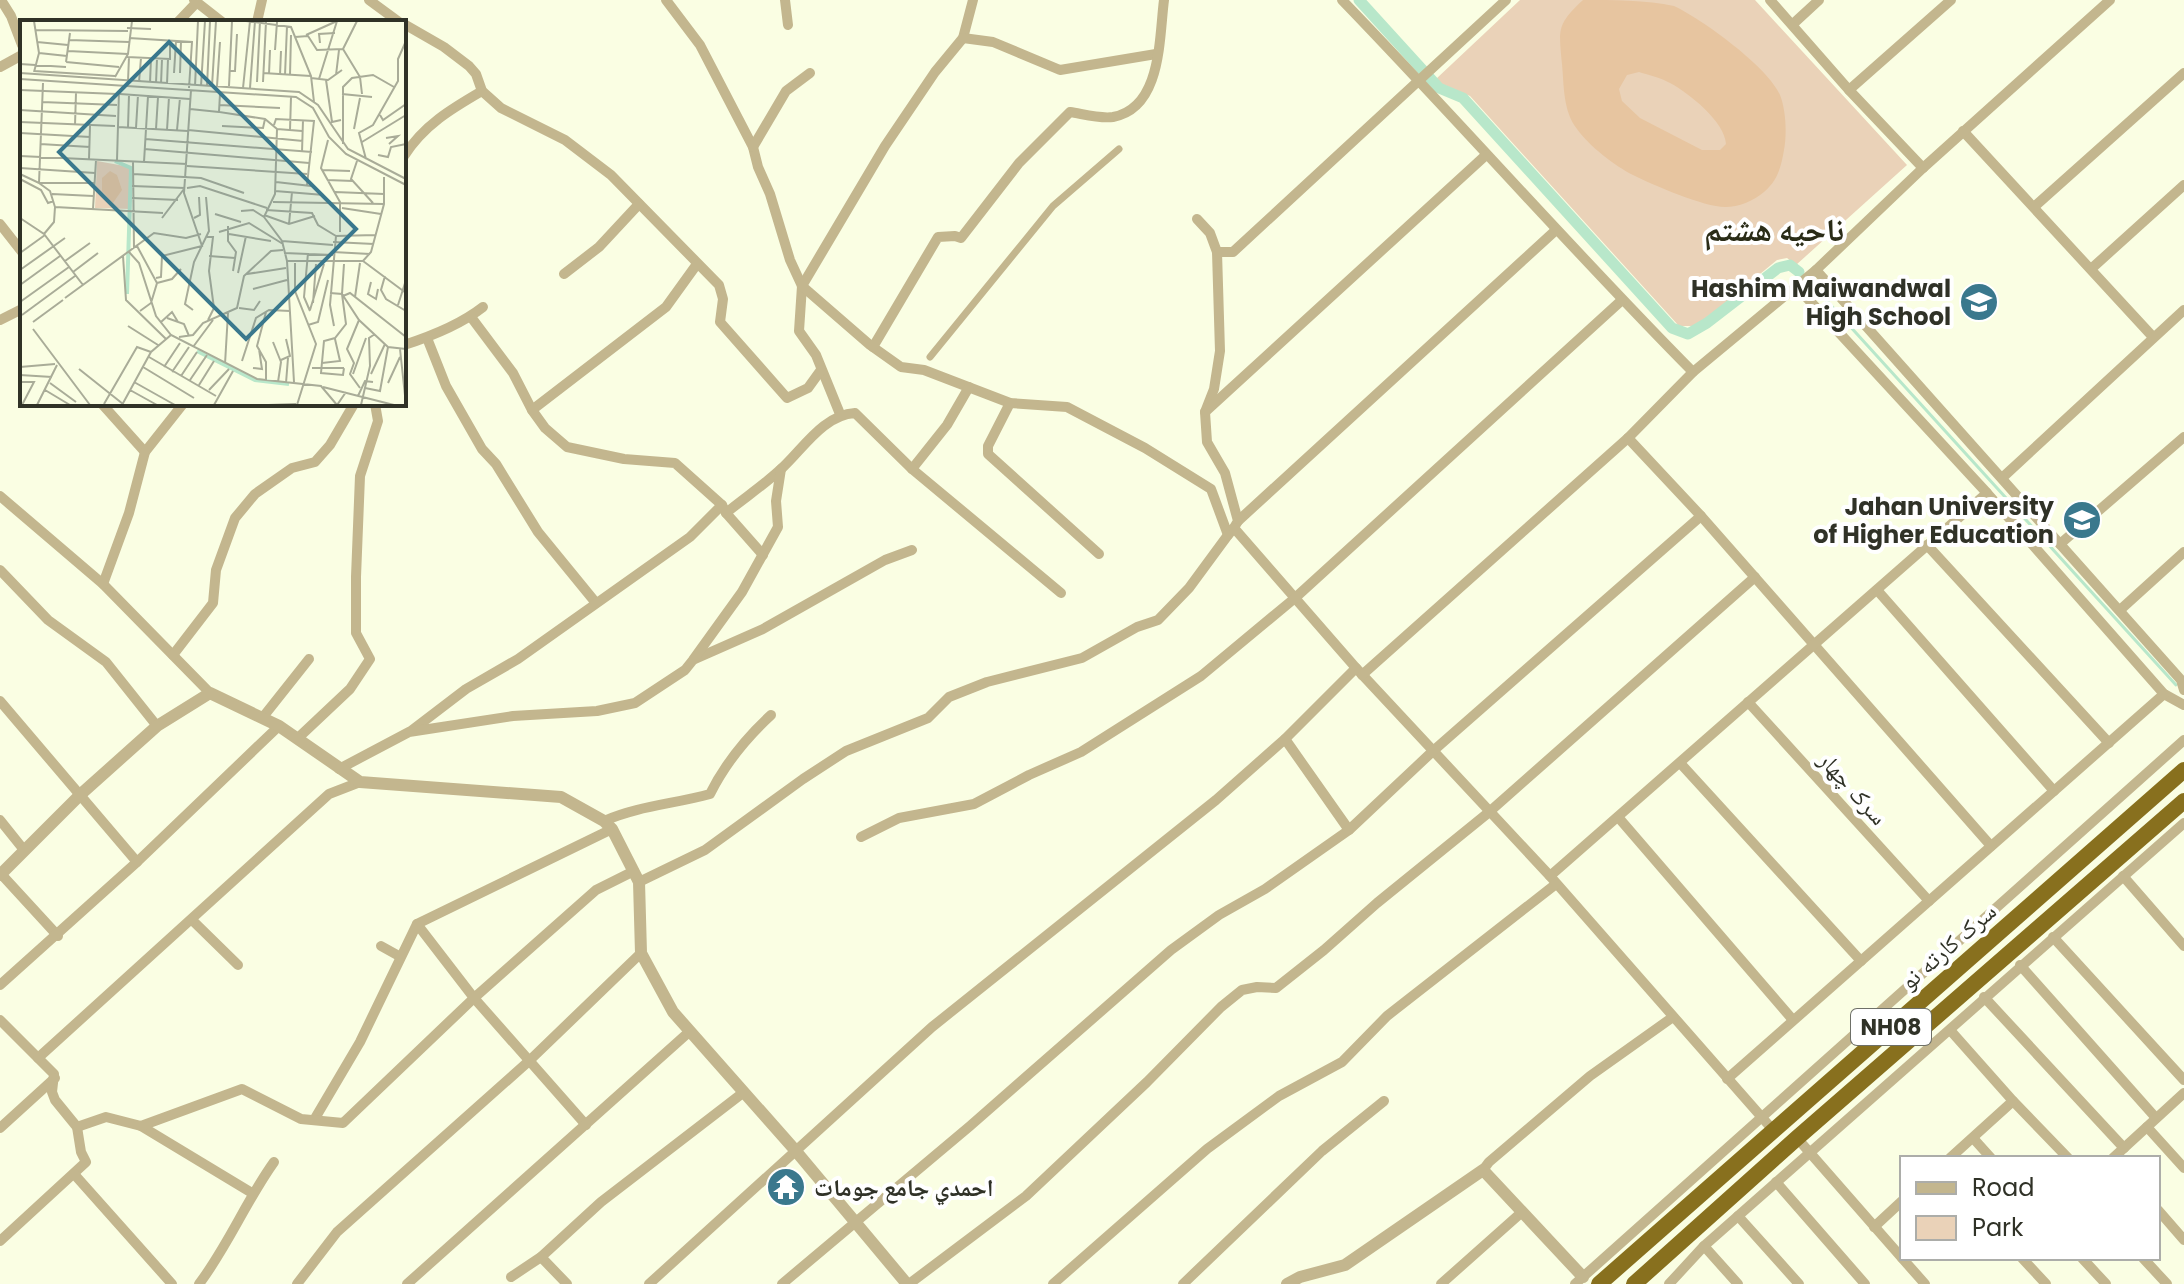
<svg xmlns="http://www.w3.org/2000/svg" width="2184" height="1284" font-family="Poppins,'Noto Naskh Arabic',sans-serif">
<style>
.green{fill:#ead2b8}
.forest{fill:#e7c5a0;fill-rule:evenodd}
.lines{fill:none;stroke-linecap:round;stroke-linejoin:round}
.stream{stroke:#b8e7ca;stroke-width:3}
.canal{stroke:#b8e7ca;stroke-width:11}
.pedestrian{stroke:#c3b68e;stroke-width:7}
.minor{stroke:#c3b68e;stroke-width:10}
.tertiary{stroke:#c3b68e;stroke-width:12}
.trunk{stroke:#88701e;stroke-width:16}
.labels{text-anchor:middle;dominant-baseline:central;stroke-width:8;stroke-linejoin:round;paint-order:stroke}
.shield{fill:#fff;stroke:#6e7068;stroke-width:2}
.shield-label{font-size:22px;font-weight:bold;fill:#303227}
.poi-label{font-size:24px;font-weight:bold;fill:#303227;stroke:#fff;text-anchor:end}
.street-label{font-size:24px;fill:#303227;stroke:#fff}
.district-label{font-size:32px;font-weight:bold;fill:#2a2c17;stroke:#fff}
.inset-river{fill:none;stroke:#b8e7ca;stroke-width:4}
.inset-road{fill:none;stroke:#a9ac98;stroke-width:2}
.view{fill:#3a788d;fill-opacity:0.15;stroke:#3a788d;stroke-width:4}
.inset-edge{fill:none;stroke:#303227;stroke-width:4}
</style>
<rect width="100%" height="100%" fill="#fafee3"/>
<polygon class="green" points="1520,0 1755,0 1907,165 1796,265 1787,258 1777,260 1697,326 1679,326 1470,96 1442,84 1436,79"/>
<path class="forest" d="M 1583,0 C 1611,0 1647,0 1674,6 C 1702,19 1768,67 1780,95 C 1786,110 1787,134 1784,150 C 1781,167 1778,180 1764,192 C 1753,201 1739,207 1725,207 C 1704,207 1653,185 1633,175 C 1615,166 1589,146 1577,129 C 1563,111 1564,86 1562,64 C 1559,30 1556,25 1583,0 ZM 1639,72 C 1649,75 1661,78 1670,83 C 1689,93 1725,122 1726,144 L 1720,150 L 1702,150 L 1640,118 L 1622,101 L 1619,89 L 1627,75 Z"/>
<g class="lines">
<polyline class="stream" points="1817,290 2176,685"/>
<polyline class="canal" points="1359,0 1439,88 1463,98 1672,328 1688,334 1707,323 1778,268 1790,265 1799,272"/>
<polyline class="pedestrian" points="930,357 1053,206 1119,149"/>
<g class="minor">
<polyline points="1,0 11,16 22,45"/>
<polyline points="194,0 222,22"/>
<polyline points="369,0 399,22"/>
<polyline points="666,0 700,45 753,147 758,167 770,194 790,260 802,286 799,331 816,355 840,414"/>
<polyline points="785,0 788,25"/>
<polyline points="973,0 963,38 935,72 885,146 802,286 870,345 901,367 924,370 1010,403 1067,407 1145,448 1211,489 1228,535 1234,528"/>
<path d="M 1342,0 C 1460,122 1573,251 1693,372"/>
<polyline points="1770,0 1849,90 1923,168"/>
<polyline points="178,22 197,2"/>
<polyline points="257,22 262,0"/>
<polyline points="404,24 444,47 469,66 476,74 482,91 501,108 565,140 611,175 719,285 723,299 720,322 787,398 808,388 821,370"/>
<polyline points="1793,24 1819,0"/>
<polyline points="963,38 993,42 1060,70 1156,54"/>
<polyline points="0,67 22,55"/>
<polyline points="1849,90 1951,0"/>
<polyline points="1963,131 2153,337"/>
<polyline points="753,147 786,91 810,73"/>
<path d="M 404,156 C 424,125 451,109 482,91"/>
<polyline points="2034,207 2184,73"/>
<polyline points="1197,219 1210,233 1217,252 1220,351 1214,389 1205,412 1207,442 1225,473 1238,521 1235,526"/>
<polyline points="0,224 22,252"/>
<polyline points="1217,252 1233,252 1506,0"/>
<polyline points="2091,269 2184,185"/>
<polyline points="1816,270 2181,680 2184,690"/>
<polyline points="564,274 599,247 639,204"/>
<polyline points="1797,287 1987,493 2164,694 2184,705"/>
<polyline points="471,317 513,373 532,410 545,428 567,447 624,459 675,463 722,505 726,513 763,555"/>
<polyline points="0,320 22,309"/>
<polyline points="427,338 446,386 482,449 496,464 538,532 596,603"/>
<path d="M 404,345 C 432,336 460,325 483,307"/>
<path d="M 873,347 L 938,237 L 955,236 L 961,238 L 1019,163 L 1070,112 C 1083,114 1100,119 1113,117 C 1162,108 1159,38 1164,0"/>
<polyline points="1010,403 988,446 988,454 1099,554"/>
<polyline points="102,404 145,452"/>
<polyline points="532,410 666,307 697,264"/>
<polyline points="1205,412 1486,155"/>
<polyline points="1628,438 1701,516 1991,846"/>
<polyline points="912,469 947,425 969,387"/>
<polyline points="2002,478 2184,310"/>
<polyline points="0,496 103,584 210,693"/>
<path d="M 726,513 C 744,498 764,485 781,469 C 803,449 823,415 855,413 L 912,469 L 1061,593"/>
<polyline points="1238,521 1556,230"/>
<polyline points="1234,528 1356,668 1550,876 1773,1130"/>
<polyline points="2060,544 2184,437"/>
<polyline points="1927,545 2109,743"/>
<polyline points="0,570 48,620 106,662 157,726"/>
<polyline points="103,584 129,513 145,452 183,404"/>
<polyline points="1877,590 2054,791"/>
<polyline points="2120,610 2184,552"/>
<polyline points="173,655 213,603 216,570 235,518 255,494 292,468 315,462 330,445 354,404"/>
<polyline points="695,659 763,629 885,560 912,550"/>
<polyline points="1362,675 1628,438 1693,372 1816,270 1923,168 2110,0"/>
<polyline points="0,701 137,862"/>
<polyline points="1748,702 1929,901"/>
<polyline points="263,717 309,659"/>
<polyline points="411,731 466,689 518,659 690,537 722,505"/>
<polyline points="298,738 350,689 370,659 356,633 356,577 360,476 378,421 375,404"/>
<polyline points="1285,739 1349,830"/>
<polyline points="1680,763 1861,961"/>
<polyline points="339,769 409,732 513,716 597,711 635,703 685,670 693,660 742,592 778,527 776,501 781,469"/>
<polyline points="1618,817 1793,1020"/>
<polyline points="0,820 24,850"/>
<path d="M 604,821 C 638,806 674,804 710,794 C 725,764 746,738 771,715"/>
<polyline points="861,837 899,818 974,804 1029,775 1081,752 1201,676 1295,598 1622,300"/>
<polyline points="1,874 58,936"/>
<polyline points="1550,876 1987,493"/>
<polyline points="2123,876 2184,946"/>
<polyline points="639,882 705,850 803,779 846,751 928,718 949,697 987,682 1082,658 1137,627 1158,620 1189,588 1228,535"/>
<polyline points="192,920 238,965"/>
<polyline points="417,924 474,998 586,1125"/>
<polyline points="2053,937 2184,1080"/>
<polyline points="381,946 399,956"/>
<polyline points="2020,965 2156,1118"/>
<polyline points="0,985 137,862 279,726"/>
<polyline points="1984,997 2124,1148"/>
<polyline points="0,1020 54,1074 52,1092 55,1100 77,1127 81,1152 86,1162 0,1241"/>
<polyline points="1950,1030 2013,1101 2068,1158"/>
<polyline points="38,1058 329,794 360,782"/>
<polyline points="1727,1079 2164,694"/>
<polyline points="314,1120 360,1042 417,924 612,829"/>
<polyline points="141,1126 252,1193"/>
<polyline points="77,1127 106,1117 141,1126 242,1089 301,1119 343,1123 474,998 596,890 634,871"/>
<polyline points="2147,1127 2184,1168"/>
<polyline points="0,1128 55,1078"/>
<polyline points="1797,1138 1902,1258"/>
<polyline points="1973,1138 1991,1158"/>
<polyline points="1950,1158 2013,1101"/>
<polyline points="2113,1158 2184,1093"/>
<polyline points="1483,1170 1489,1162 1590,1076 1673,1017"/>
<polyline points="74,1174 172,1284"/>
<polyline points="1776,1182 1865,1284"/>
<polyline points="2158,1210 2184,1240"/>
<polyline points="1738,1216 1799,1284"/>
<polyline points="1874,1227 1902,1201"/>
<polyline points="1704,1246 1738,1284"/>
<polyline points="541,1257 567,1284"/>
<polyline points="1902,1258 1925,1284"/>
<polyline points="2022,1258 2046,1284"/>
<polyline points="2082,1258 2106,1284"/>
<polyline points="2143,1258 2167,1284"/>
<polyline points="511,1277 541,1257 601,1202 744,1092"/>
<path d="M 199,1284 C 228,1246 246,1201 274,1162"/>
<polyline points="297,1284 337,1232 529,1061 641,953"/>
<polyline points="407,1284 689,1032"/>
<polyline points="649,1284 932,1027 1216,800 1285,739 1356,668"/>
<polyline points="782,1284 970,1126 1171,950 1219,915 1265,889 1349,830 1433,751 1701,516"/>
<polyline points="909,1284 1026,1196 1147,1082 1221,1007 1242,990 1257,987 1276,988 1324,950 1377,903 1488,813 1755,577"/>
<polyline points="1053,1284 1207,1149 1279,1096 1342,1062 1387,1016 1556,884"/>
<polyline points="1183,1284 1322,1151 1384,1101"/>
<polyline points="1441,1284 1522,1212"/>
<polyline points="1575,1284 2184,740"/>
<polyline points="1669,1284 1704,1246 1738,1216 2184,823"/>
</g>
<g class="tertiary">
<polyline points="0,875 81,794 157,726 210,693 279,726 360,782 561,797 604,821 612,829 639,882 641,953 673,1012 795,1150 907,1284"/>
<polyline points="1287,1284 1300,1277 1345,1265 1483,1170 1583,1277"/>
</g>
<g class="trunk">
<polyline points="1599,1284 2184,770"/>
<polyline points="1634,1284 1797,1138 2184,801"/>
</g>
</g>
<defs>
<g id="school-disc" transform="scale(2)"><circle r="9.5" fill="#3a788d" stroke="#fff"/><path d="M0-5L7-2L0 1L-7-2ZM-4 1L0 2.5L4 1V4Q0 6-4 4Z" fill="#fff"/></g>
<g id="university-disc" transform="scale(2)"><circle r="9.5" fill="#3a788d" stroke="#fff"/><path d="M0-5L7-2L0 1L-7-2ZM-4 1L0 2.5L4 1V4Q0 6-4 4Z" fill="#fff"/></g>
<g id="temple-disc" transform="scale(2)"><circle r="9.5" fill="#3a788d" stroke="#fff"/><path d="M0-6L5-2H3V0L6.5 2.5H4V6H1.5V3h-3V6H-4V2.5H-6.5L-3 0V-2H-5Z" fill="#fff"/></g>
</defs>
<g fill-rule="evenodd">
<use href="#school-disc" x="1979" y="302"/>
<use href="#university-disc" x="2082" y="520"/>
<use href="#temple-disc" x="786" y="1187"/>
</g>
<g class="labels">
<rect class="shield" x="1851" y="1009" width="80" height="36" rx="6"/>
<g class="shield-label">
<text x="1891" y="1027">NH08</text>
</g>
<g class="poi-label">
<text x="1951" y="288">Hashim Maiwandwal<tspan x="1951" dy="28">High School</tspan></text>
<text x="2054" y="506">Jahan University<tspan x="2054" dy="28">of Higher Education</tspan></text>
<text x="814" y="1187" text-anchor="start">احمدي جامع جومات</text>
</g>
<g class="street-label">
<text transform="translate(1853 788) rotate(48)">سرک چهار</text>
<text transform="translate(1948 946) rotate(-41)">سرک کارته نو</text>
</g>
<g class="district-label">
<text x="1774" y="229">ناحیه هشتم</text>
</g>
</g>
<g transform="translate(20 20)">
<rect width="386" height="386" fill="#fafee3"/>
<path d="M 77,141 L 110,147 L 110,189 L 75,188 Z" fill="#ead2b8"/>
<path d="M 90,151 L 97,155 L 102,170 L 93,183 L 82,171 L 82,158 Z" fill="#e7c5a0"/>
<path class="inset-river" d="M 95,141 L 111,148 L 107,274M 177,331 L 235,360 L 269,364"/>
<path class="inset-road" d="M 14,1 L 19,33 L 14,52M 42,1 L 79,1M 84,1 L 110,1M 226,1 L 271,7 L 291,56 L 294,82M 107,8 L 131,9M 15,10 L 108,11M 286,15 L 317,1M 275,17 L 288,16 L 297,30 L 323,29M 109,18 L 172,22 L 169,68M 49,20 L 109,22M 17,22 L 48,25M 300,23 L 299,14 L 315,13M 323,29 L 340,57 L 342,74M 323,29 L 337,1M 255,30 L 257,2M 48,31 L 108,34M 19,33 L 47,36M 107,37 L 150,39 L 150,20M 46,42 L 99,47M 46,42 L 50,13M 0,44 L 46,47M 14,51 L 95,56M 210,51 L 215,51 L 217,14M 0,53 L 279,72 L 298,85 L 328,129 L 386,159M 154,53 L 156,21M 160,53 L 161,21M 243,53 L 291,56M 249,54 L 250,30M 260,55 L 261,31M 265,55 L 267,6M 270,55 L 271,15M 316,55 L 319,30M 95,57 L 108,34 L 112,1M 291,58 L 308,60 L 322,50M 0,59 L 276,77 L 293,88 L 309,117 L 326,134 L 386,165M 299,59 L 317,1M 306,60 L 312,102 L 321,100M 108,61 L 109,37M 119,62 L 121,38M 237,62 L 240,1M 243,62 L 246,2M 23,63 L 19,163 L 30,171 L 35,187 L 34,202 L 24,214M 130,63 L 131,38M 136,63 L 137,39M 141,64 L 142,39M 147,64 L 148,39M 175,66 L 178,1M 181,66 L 185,1M 187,66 L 190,1M 192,66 L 196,1M 197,66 L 200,22M 209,66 L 212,1M 223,68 L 230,1M 230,68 L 235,1M 0,70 L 97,74M 100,74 L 170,79M 200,74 L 199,92 L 245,99 L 257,109 L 255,174 L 244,197 L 262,221 L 267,241 L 343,241 L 351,232 L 364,184 L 364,157M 322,74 L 352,77M 22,82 L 97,85M 199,85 L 260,88M 170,89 L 199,92M 0,90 L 96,96M 360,95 L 363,100 L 386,84M 0,102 L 95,106M 55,105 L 56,73M 254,105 L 256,99 L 295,101M 202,106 L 243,108 L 245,99M 98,107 L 168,111M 108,107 L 109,75M 116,108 L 118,75M 136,109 L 138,77M 257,109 L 282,111M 334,109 L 340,78M 147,110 L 149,77M 157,110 L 160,78M 168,110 L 283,121M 270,110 L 271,77M 0,113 L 70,117M 366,118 L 378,116 L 369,124M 125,119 L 292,132M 308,120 L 301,148 L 320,182 L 320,212M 342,122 L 386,95M 20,124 L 70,127M 323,124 L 323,67 L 332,58 L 353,55 L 374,67M 124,129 L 289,143M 282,132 L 283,100M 358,135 L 368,137 L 371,127 L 386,124M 0,136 L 167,144M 69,139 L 70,106M 346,139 L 339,113 L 353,105 L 378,61 L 378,39 L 386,21M 97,140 L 99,71M 337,141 L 331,159 L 353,183M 113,142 L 114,229M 124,142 L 128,76M 167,146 L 287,154M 0,148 L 75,153M 302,150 L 330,151M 0,154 L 19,163 L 75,163M 113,154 L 181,158 L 224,173M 0,159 L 21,170 L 28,183 L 34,181M 307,160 L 333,161M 256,162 L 291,166M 287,165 L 294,101M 112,166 L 165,168M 167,168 L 180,166 L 247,188M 255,171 L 304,175M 315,172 L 364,174M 32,174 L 73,176M 112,178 L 158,180M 253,182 L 364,184M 35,187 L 143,193M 322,188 L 361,194M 73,189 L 76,140M 246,190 L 292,193 L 298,205 L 316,216M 221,191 L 233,190 L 244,197M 195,194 L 221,202M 244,195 L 269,204 L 295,196M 0,198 L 24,214 L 63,265M 142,198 L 164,169M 174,198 L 180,195 L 179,177M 269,204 L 272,172M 208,206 L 208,221 L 216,232 L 213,251M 199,212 L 229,203 L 263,224M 209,214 L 251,221M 187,217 L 193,217 L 189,251 L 194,288 L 188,300M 262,221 L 313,225M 313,222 L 354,224M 117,226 L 137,263 L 131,283 L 120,291M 109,232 L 119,243 L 136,296 L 151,315 L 237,359 L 301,366 L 317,385 L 326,372M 313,232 L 350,234M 0,233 L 25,215M 264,233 L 313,235M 288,233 L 284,277 L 290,291M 103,236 L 106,280 L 146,319M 189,236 L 215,238M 45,241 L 70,223M 267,241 L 274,362M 343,241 L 386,273M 275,243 L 275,271 L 296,324 L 277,385M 324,244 L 322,274 L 339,300 L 368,327 L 386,329M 0,250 L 45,218M 53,252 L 78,233M 218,253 L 226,216M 227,254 L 266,248M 365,256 L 361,270 L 366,279 L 386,291M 136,258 L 141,257 L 142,236 L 182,226 L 164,173 L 171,70M 351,262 L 348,274 L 356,279 L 358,269M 137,263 L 152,259 L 161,249M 0,265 L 40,236M 233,269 L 267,260M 310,273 L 322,274 L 326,304 L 315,318 L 304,321 L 301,353 L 323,355 L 324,348M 323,276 L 330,273 L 386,317M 335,277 L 340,243M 45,278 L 134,213 L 166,218 L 181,214M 0,282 L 49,247M 293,283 L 296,244M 378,285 L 386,260M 219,288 L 234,290 L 240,281M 173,290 L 165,284 L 174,242 L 189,211 L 186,177M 290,290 L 304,244M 246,292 L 237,326 L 246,342 L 246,361M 2,295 L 55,256M 147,298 L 164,304 L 169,316M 339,300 L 327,329 L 334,343 L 330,354 L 340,368M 13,302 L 43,280M 141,302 L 152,292 L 158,302M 288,305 L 298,302 L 308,260M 108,306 L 138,325M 314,306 L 310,285 L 316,216 L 356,215M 13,309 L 70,385M 159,317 L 173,315 L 183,303 L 217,288 L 224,256 L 251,231 L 263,230M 253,322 L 261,342 L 258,362M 173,327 L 193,300M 380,329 L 386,385M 129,337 L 196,376M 261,340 L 270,336 L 266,319M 222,341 L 236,298 L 249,290 L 270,291M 302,343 L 320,341 L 315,319M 205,344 L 208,293M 0,347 L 35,344M 123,347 L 174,378M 144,347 L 160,323M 233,348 L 242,349 L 239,329M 292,348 L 324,348M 59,349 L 103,384M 152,352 L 169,327M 333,354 L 346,318M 351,354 L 365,324M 0,355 L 32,357M 161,356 L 177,332M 170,360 L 187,335M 0,362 L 14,362 L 2,385M 114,362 L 155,385M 30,363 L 56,382M 266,363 L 268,338M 368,363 L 380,337M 179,365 L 194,341M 303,367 L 374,385M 345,368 L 360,371 L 368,327M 25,370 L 50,385M 110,370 L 137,385M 189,370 L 209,349M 338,376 L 345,361 L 353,362M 84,384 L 117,327 L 131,332M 17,385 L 37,345M 102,385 L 131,332 L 151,315M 194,385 L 213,351M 248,385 L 276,384M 341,385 L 350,346 L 349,318 L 355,314"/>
<path class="view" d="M 149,22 L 336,209 L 226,319 L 39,132 Z"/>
<rect width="386" height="386" class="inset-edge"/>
</g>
<rect x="1900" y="1156" width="260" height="104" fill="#ffffff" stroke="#acada9" stroke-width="2"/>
<rect x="1916" y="1182" width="40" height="12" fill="#c3b68e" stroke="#acada9" stroke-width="2"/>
<text x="1972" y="1196" font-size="24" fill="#303227">Road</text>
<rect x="1916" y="1216" width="40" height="24" fill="#ead2b8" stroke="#acada9" stroke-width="2"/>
<text x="1972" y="1236" font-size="24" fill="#303227">Park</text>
</svg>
